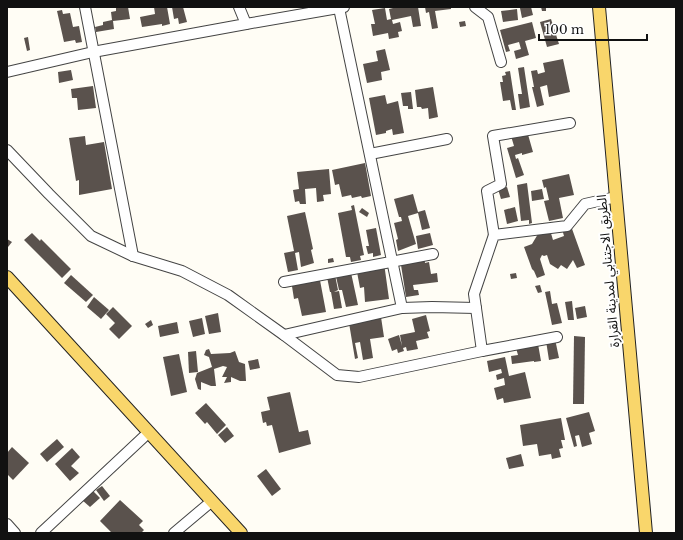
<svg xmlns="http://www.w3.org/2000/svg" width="683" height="540" font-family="'Libre Baskerville','Noto Sans Arabic',serif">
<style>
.building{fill:#5a524d}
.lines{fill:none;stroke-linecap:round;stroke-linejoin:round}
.minor-casing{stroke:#444;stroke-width:12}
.major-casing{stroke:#222;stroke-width:14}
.minor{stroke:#fff;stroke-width:10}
.major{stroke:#f9d66b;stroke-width:12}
.labels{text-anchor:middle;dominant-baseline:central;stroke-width:4;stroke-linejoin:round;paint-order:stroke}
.street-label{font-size:13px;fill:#111;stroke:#fff}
</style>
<rect width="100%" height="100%" fill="#fffdf5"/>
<g class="building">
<polygon points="116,7 128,7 130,19 113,21 114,29 96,32 95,27 103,25 103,22 112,20 111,12 116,11"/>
<polygon points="154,7 167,7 170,24 162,26 162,24 142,27 140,17 155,14"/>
<polygon points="172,7 183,7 187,22 179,24 178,18 174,19"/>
<polygon points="397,7 418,7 421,26 413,27 411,16 392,20 393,24 400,22 402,31 398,32 399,37 389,39 388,33 373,36 371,24 375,24 372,10 385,8 387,20 391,19 389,9"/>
<polygon points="425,7 451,7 451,9 435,11 438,28 432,29 429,12 426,13"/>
<polygon points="524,7 531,7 533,15 522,18 520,8"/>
<polygon points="541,7 546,7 546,11 542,11"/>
<polygon points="517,9 518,20 503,22 501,11"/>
<polygon points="62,10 63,14 70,13 73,27 79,26 82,42 76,43 75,40 64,42 57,11"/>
<polygon points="551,19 559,44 547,47 540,22"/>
<polygon points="465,21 466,26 460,27 459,22"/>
<polygon points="532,22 536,38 525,41 529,55 516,59 514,51 521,49 519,42 508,45 510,51 506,52 500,30"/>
<polygon points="28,37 30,50 27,51 24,38"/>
<polygon points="385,49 390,70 381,72 382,80 367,83 363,64 378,61 376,51"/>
<polygon points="563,59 570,92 549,97 547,85 540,87 544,105 537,107 532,87 534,87 531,71 537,70 538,74 545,72 543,63"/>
<polygon points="524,67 530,107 520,109 518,94 522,94 518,68"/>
<polygon points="71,70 73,80 59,83 58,72"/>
<polygon points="510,71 516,110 512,110 510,100 503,101 500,82 503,82 502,76 506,75 505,72"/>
<polygon points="93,86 96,108 78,110 77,98 72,98 71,89"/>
<polygon points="433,87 438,117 429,119 428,108 422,109 421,107 417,107 415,90"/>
<polygon points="411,92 413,109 408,109 408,106 403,106 401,93"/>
<polygon points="385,95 387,104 398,101 404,133 393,135 392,129 386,131 386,133 376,135 369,98"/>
<polygon points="527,131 533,152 522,155 522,153 515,155 516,159 518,158 524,175 516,178 507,148 514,146 511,136"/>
<polygon points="85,136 86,145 104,142 112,189 79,195 79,180 76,181 69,138"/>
<polygon points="365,163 371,196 362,198 361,196 352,198 351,195 342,197 339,184 335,185 332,170"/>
<polygon points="329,169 331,194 323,195 324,201 317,202 316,188 305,189 306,204 300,204 299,201 295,202 293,190 299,189 297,172"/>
<polygon points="569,174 574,195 559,198 563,218 549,221 544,201 549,200 546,187 544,188 542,180"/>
<polygon points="527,183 532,223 529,224 529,220 521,221 517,185"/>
<polygon points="507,187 510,197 501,199 498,189"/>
<polygon points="542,189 544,199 532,201 531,191"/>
<polygon points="413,194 418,212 425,210 430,228 422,230 418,213 408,216 416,244 398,251 396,240 398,239 394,223 402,221 401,217 399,217 394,199"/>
<polygon points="354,205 364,255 360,256 361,260 351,262 350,257 346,257 338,213 352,210 351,206"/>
<polygon points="515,207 518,221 507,224 504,210"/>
<polygon points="362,208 369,213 367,217 359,212"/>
<polygon points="305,212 313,249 311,250 314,263 301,267 299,252 295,253 298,270 288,272 284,253 294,251 287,216"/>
<polygon points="571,226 585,265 577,268 573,260 567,269 561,265 558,269 550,264 547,255 544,256 542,255 540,259 545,275 537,278 534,271 532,269 524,247 532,244 538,234 550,230 553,240 564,236 562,229"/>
<polygon points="376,228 381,255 373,257 373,253 368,254 366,246 369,246 366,230"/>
<polygon points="32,233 40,241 41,239 71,269 62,278 24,240"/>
<polygon points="430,233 433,245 418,249 416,236"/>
<polygon points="7,239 12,242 8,247 7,246"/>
<polygon points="424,254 425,263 429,262 431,274 437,273 438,282 413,285 414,290 418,290 419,295 406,297 401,265"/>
<polygon points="333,258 334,262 328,263 328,259"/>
<polygon points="384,263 389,299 365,302 364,287 360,288 357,272"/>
<polygon points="350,268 358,305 346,307 342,290 339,290 335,272"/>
<polygon points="334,270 338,290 334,292 339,291 342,308 334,309 331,292 330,292 326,272"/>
<polygon points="516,273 517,278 511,279 510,274"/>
<polygon points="71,275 93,295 86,302 64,283"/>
<polygon points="319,275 326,312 302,316 298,298 294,299 291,280"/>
<polygon points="540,285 542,292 538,293 535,286"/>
<polygon points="550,291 552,304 557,303 562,323 552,325 545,292"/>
<polygon points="94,297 109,310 101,319 87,307"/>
<polygon points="572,301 574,320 568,320 565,302"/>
<polygon points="585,306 587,317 577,319 575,308"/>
<polygon points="113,307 132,326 119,339 109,329 115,323 106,314"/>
<polygon points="218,313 221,332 209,334 205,316"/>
<polygon points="426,315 430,331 427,332 429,338 416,341 418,349 407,351 406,347 403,348 404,351 398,353 397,349 392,351 388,339 399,335 402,346 400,335 415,332 412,319"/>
<polygon points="381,317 384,337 370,339 373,358 363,360 360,342 355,343 358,358 355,359 349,323"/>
<polygon points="202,318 205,334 193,337 189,321"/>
<polygon points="151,320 153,325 148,328 145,324"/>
<polygon points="177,322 179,333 160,337 158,326"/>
<polygon points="574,336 585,337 584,404 573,404"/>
<polygon points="555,339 559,358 549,360 546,341"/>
<polygon points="538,344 541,361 534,362 534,361 512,364 511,356 518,355 516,348"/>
<polygon points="209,349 211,354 230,353 235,351 239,362 245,364 246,381 240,381 231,377 231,382 224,383 227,377 222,377 227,367 223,366 214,369 216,386 211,386 201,382 201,390 198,389 195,379 197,373 212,367 209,357 204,355 206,350"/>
<polygon points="196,351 198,372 189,373 188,352"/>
<polygon points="179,354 187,392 171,396 163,357"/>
<polygon points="505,357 509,376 525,372 531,398 504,403 503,398 497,400 494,388 505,385 504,378 497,380 496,375 502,373 501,369 489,372 487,361"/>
<polygon points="258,359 260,368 250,370 248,361"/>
<polygon points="290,392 299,432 308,430 311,444 279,453 272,425 267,426 266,422 263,423 261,412 270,410 267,397"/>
<polygon points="206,403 226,425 217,434 207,422 205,424 195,413"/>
<polygon points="589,412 595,431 589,433 592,444 582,447 579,435 575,436 577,446 574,447 566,418"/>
<polygon points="561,418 565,440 561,440 563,448 559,449 561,457 552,459 551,454 539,456 537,444 523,446 520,425"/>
<polygon points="227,427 234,436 225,443 218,435"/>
<polygon points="57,439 64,447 47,462 40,454"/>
<polygon points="12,447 29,463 13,480 7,474 7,453"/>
<polygon points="72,448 80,457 71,466 79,473 70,481 55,464"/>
<polygon points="521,454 524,466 509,469 506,458"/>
<polygon points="266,469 281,489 272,496 257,476"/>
<polygon points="102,486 110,496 104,501 96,490"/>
<polygon points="92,490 100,498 90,507 82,500"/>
<polygon points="120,500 143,521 139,525 144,530 141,533 112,533 100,521"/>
</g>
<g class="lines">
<g class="minor-casing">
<g id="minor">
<polyline points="85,7 133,256"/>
<polyline points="475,7 488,17 501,62"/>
<polyline points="339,8 402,308"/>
<polyline points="246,24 344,7"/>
<polyline points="7,72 93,52 246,24 239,7"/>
<polyline points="7,150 49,194 91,236 133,256 182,271 228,295 284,335 337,375 359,377 482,351"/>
<polyline points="370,154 447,139"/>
<polyline points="494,235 487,191 501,184 493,136 570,123"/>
<polyline points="284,282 433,254"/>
<polyline points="284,335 402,308 432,307 476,308"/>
<polyline points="557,337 482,351 474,294 494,235 567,226 585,204 616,197"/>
<polyline points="7,524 15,533"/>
<polyline points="41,533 149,432"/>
<polyline points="174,533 212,501"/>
</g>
</g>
<g class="major-casing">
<g id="major">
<polyline points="599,7 646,533"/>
<polyline points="7,277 241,533"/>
</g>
</g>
<use href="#minor" class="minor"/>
<use href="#major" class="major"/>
</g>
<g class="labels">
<g class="street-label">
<text transform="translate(608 271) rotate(-95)">الطريق الاجتنابي لمدينة القرارة</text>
</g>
</g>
<rect width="683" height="540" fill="none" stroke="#111111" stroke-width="16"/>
<path d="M539 34v6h108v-6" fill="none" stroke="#111111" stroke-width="2"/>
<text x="545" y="34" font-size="12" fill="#111111" stroke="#ffffff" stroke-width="3" paint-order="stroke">100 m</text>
</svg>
